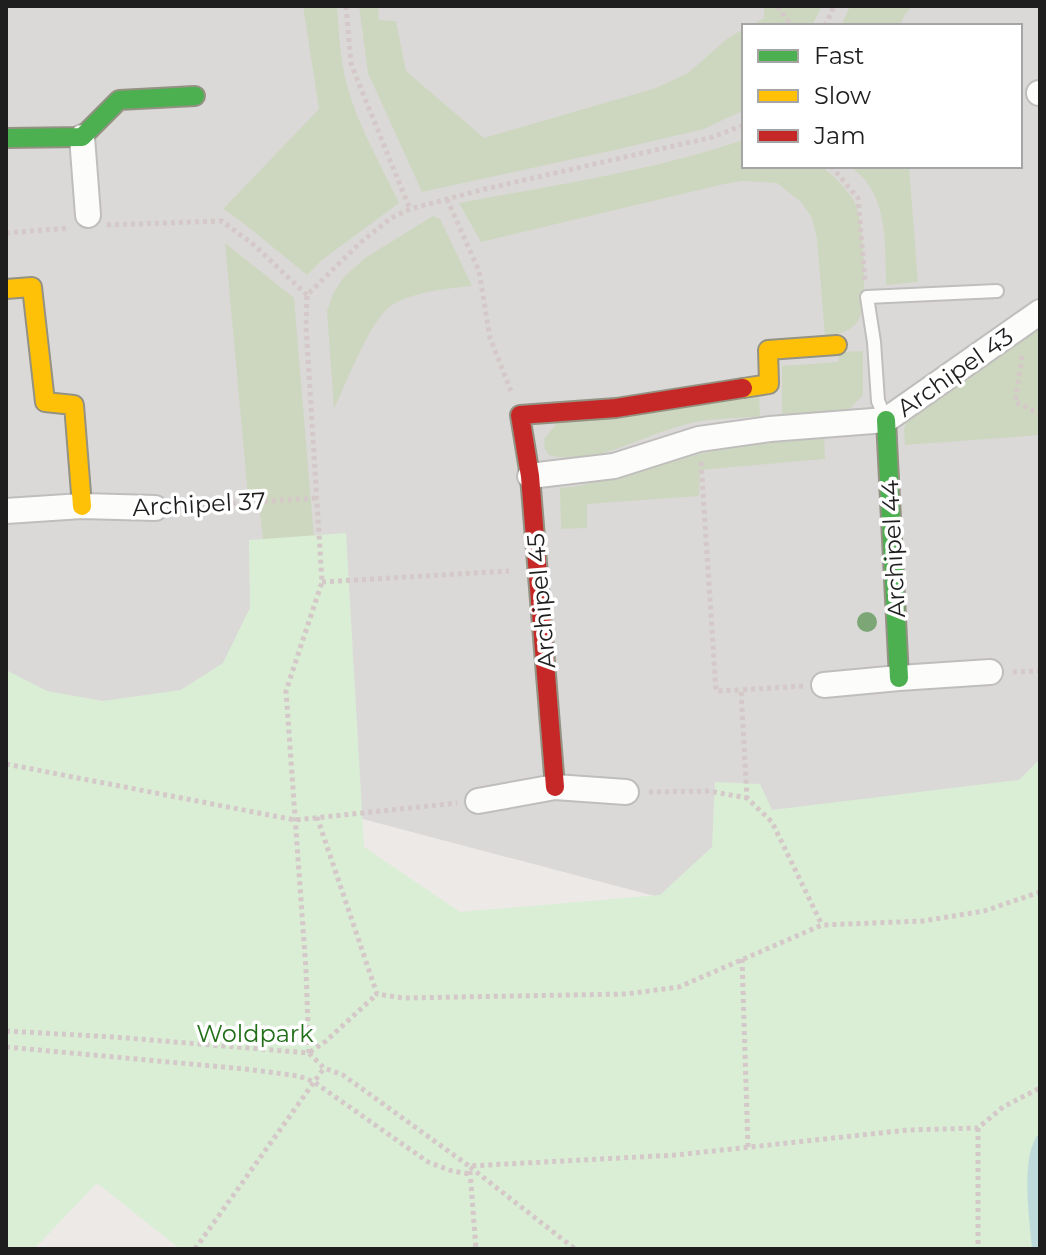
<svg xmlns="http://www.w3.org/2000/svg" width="1046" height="1255" font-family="Montserrat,sans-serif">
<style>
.residential{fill:#dbd9d8;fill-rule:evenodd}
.forest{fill:#cdd7bf}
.park{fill:#daeed6}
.water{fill:#bedadb}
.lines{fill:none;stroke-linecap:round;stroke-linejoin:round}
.lane-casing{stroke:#bfbebd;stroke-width:16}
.street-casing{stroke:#bfbebd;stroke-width:28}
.fast-casing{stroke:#949282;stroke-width:22}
.slow-casing{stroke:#949282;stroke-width:22}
.jam-casing{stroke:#949282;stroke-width:22}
.path{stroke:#d5c8c9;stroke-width:5;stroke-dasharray:4 4;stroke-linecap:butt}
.lane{stroke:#fcfcfb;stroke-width:12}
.street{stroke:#fcfcfb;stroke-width:24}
.fast{stroke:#4caf50;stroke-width:18}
.slow{stroke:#ffc107;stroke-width:18}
.jam{stroke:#c62828;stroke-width:18}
.tree{fill:#7da676}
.labels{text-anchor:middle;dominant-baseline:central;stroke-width:7;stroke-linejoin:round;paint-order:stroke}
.street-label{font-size:24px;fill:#1e1e1e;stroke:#fff}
.park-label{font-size:24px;fill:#226f19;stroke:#fff}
</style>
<rect width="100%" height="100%" fill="#ece9e7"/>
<path class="residential" d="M 6,6 L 1040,6 L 1040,919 L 946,973 L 340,813 L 6,720 ZM 744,26 L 1020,26 L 1020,166 L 744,166 Z"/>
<g class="forest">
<path d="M 303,6 L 337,6 C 339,31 340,57 346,81 C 356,122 381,165 399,203 L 322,260 L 307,275 L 242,222 L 223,209 L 319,109 Z"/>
<polygon points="359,6 378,6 379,20 396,21 406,71 484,138 656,88 688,73 728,38 744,29 744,110 704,129 619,149 422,192 368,73"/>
<polygon points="764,6 822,6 812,26 750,26 764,18"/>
<polygon points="850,6 912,6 904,16 900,26 841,26"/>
<path d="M 744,140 L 744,166 L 822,166 C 834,177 847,188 855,203 C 864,220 869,307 858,321 C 849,333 839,334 825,336 L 817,239 L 812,218 L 801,202 L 777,183 L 743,181 L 724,184 L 481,242 L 459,203 C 555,185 651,171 744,140 Z"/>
<path d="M 850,166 L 909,166 L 918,282 L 886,285 C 885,251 888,214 868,184 C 864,177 856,172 850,166 Z"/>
<path d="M 433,216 L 440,219 L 472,286 C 444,289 416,291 392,305 C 371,318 346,384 334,409 L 327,311 L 334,292 L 344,277 L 365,258 Z"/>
<polygon points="225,243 294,298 317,574 281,792 51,702 185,701 240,667 266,609 263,538 258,496 248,496"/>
<polygon points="1040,325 1040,435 905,445 904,429 906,422"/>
<polygon points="863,351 863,395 848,410 782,414 782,366 838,362 840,352"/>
<path d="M 759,392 L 760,417 C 732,418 707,418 680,426 C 639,437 593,467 549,455 L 545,449 L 544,439 L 558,422 Z"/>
<polygon points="824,435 825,459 700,470 699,496 587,504 587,528 561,529 560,488 579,486 726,447"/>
</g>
<polygon class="park" points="346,533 364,847 460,912 660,895 712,847 715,782 760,784 772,810 1019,780 1040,759 1040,1249 180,1249 97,1183 34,1249 6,1249 6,670 47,691 103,701 181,690 223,663 250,608 249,540"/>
<path class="water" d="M 1040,1132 L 1040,1249 L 1032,1249 C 1030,1219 1019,1155 1040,1132 Z"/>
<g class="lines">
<g class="lane-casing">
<polyline id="lane" points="885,417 878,401 874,342 867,297 997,291"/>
</g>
<g class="street-casing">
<g id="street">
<polyline points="1039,93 1040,93"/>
<polyline points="82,137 88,215"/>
<polyline points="530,476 614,466 699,439 770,429 886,420 1040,312"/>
<polyline points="6,511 82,506 155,508"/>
<polyline points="824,685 899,678 990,672"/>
<polyline points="478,801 555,787 626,792"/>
</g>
</g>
<g class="fast-casing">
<g id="fast">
<polyline points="6,138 82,137 119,100 195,96"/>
<polyline points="886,420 899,678"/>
</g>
</g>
<g class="slow-casing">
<g id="slow">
<polyline points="6,289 32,287 45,402 74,405 82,506"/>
<polyline points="743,388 769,384 768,350 837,345"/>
</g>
</g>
<g class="jam-casing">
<polyline id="jam" points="555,787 530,476 520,415 616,408 743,388"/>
</g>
<g class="path">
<polyline points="346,6 351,63 355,74 410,209"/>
<polyline points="778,6 779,9 792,26"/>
<polyline points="825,26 834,6"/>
<polyline points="831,166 858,198 865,280"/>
<polyline points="447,199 479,271 490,338 511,391"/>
<polyline points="107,225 222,221 254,245 307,295"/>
<polyline points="6,233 69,228"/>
<polyline points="1022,356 1015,402 1040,414"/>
<polyline points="701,462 716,691 741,690"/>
<polyline points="176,507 316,498"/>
<polyline points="322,582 509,571"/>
<polyline points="1013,672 1040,671"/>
<polyline points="803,686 741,690 747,798 772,822 822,925"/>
<polyline points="6,764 295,820 457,803"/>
<polyline points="649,792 709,791 747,798"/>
<polyline points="317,817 377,994 403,998 626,994 679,987 822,925 923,921 984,911 1040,892"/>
<polyline points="742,959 748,1148"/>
<polyline points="6,1031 114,1037 309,1053 324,1068 343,1075 469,1166 676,1155 908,1130 978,1128 1003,1107 1040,1088"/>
<polyline points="6,1047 245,1069 299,1076 314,1082 428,1162 452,1171 470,1174"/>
<polyline points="310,1052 326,1041 377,994"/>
<polyline points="309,1053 306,970 286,691 322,582 306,326 307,295 360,243 391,218 410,209 485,189 713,137 744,125"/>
<polyline points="978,1128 978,1249"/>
<polyline points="470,1167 575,1249"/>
<polyline points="470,1171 476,1249"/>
<polyline points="195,1249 324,1068"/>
</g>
<use href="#lane" class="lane"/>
<use href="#street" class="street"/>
<use href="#fast" class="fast"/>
<use href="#slow" class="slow"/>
<use href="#jam" class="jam"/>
</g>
<circle class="tree" cx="867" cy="622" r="10"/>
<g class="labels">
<g class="street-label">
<text transform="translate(955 372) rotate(-35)">Archipel 43</text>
<text transform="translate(199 504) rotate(-3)">Archipel 37</text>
<text transform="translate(893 549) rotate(-93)">Archipel 44</text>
<text transform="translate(541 601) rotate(-95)">Archipel 45</text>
</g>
<g class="park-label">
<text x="255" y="1033">Woldpark</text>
</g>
</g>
<rect width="1046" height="1255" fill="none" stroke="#1e1e1e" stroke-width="16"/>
<rect x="742" y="24" width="280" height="144" fill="#ffffff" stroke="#a5a5a5" stroke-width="2"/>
<rect x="758" y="50" width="40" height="12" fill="#4caf50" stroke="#a5a5a5" stroke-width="2"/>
<text x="814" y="64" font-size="24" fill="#1e1e1e">Fast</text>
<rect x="758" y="90" width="40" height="12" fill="#ffc107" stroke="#a5a5a5" stroke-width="2"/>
<text x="814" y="104" font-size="24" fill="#1e1e1e">Slow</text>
<rect x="758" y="130" width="40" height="12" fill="#c62828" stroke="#a5a5a5" stroke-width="2"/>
<text x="814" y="144" font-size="24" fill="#1e1e1e">Jam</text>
</svg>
